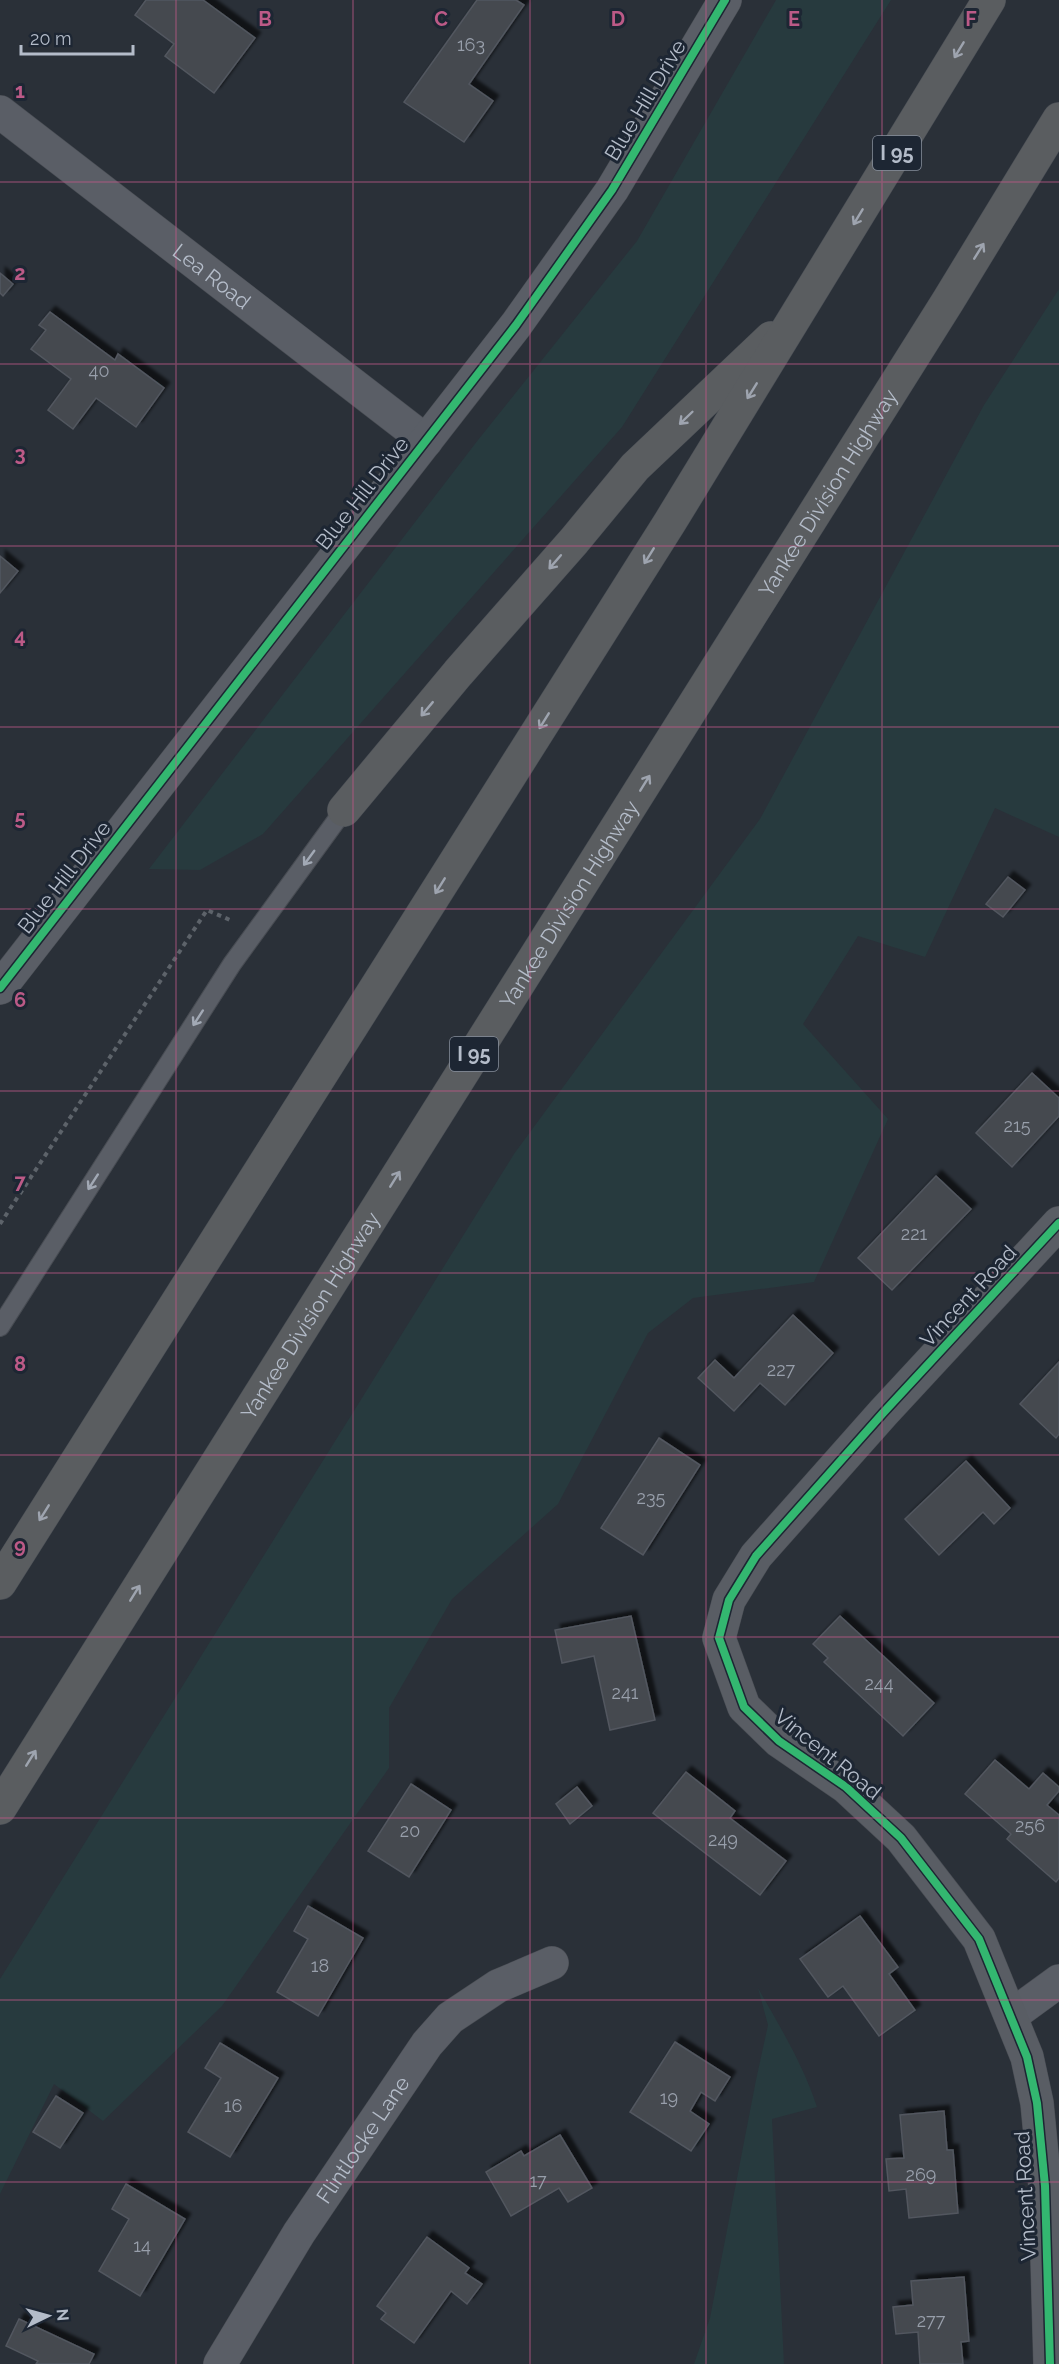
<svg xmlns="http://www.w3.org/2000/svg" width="1059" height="2364" font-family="Raleway,sans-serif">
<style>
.green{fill:#273a3e}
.building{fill:#444950;stroke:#52575f;stroke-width:1.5;filter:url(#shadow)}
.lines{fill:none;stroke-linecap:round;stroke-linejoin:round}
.lane-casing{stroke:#484c53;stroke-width:20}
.street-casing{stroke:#484c53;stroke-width:34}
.secondary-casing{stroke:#484c53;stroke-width:34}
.highway-casing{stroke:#474c53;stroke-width:34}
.path{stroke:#5d636a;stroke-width:4;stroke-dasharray:4.5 4.5;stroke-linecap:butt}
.lane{stroke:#5a5e66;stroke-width:18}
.street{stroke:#5a5e66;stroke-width:33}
.secondary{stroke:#595d64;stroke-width:33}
.highway{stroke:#5a5d60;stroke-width:33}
.cycleway-casing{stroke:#1d2633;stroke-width:11}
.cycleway{stroke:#33b770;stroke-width:8}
.oneway{stroke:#9ea4af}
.oneway2{stroke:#a2a9b5}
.grid{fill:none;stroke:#bc5a87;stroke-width:1.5;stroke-opacity:0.55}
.labels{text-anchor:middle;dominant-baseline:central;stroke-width:6;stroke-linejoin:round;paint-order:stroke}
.number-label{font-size:18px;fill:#989fab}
.shield{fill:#1d2633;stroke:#878f9c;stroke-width:1.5}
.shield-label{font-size:20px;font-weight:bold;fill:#b4bcc9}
.street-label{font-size:21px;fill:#b4bcc9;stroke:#1d2633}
.grid-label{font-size:20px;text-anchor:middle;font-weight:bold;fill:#bc5a87;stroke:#1d2633;stroke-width:6;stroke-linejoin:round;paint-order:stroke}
</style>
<defs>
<filter id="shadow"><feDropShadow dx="5.5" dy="-5.5" stdDeviation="1.5" flood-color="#0009"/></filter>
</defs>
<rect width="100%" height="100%" fill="#2a3038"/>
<g class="green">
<polygon points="776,0 891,0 622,427 263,834 200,870 149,869 478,440 637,241"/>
<polygon points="1059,289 1059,837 995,808 925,957 858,936 803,1024 888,1119 814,1282 693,1298 648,1333 558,1504 452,1599 389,1708 389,1768 222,2006 103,2121 54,2084 0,2194 0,1979 514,1154 760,819 984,405"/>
<path d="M 758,1988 C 780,2027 803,2064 817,2107 L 772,2119 L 784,2364 L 694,2364 L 710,2318 L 756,2080 L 768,2025 Z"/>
</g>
<g class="building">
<polygon points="146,0 203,0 255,38 214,93 165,56 174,44 135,15"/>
<polygon points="477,0 516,0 524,5 469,84 493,101 464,142 404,102"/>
<polygon points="0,273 13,284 3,296 0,293"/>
<polygon points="50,312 115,360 118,354 164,388 136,427 96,398 73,429 48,410 71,379 31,349 46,330 39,325"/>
<polygon points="0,556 18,571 0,593"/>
<polygon points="1008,877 1025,890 1003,917 986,904"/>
<polygon points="1032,1073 1059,1098 1059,1116 1012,1167 976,1133"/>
<polygon points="936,1176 971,1209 892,1290 858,1258"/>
<polygon points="793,1315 833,1353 785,1405 760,1383 734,1411 698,1378 715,1360 734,1378"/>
<polygon points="1059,1362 1059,1434 1056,1438 1020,1404"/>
<polygon points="659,1438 700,1465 643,1555 601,1528"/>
<polygon points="966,1461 1010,1508 994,1524 983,1512 939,1555 905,1519"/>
<polygon points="631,1616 655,1720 610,1730 594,1656 562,1663 555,1630"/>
<polygon points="840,1616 934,1703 903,1736 824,1662 828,1658 813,1644"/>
<polygon points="995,1760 1029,1789 1043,1773 1059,1787 1059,1791 1047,1805 1059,1815 1059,1878 1056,1882 1007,1839 1011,1834 965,1794"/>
<polygon points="686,1772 735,1811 730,1818 786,1861 760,1895 653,1813"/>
<polygon points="411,1784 451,1810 409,1877 368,1851"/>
<polygon points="577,1787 592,1806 570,1824 556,1804"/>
<polygon points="308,1906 363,1938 318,2016 277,1992 308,1939 294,1931"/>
<polygon points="860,1916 898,1967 889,1974 915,2010 879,2036 843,1986 828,1997 800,1959"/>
<polygon points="675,2042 730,2077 715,2101 701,2092 690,2111 709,2124 691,2151 630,2112"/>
<polygon points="220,2043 278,2078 230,2157 188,2132 221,2078 205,2068"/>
<polygon points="56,2096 83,2113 60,2148 33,2132"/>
<polygon points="944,2111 947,2150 953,2150 958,2213 909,2218 906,2189 889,2191 886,2159 904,2158 900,2115"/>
<polygon points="560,2135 592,2188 568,2202 559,2188 511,2216 486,2172 521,2151 524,2156"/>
<polygon points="126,2184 185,2219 140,2296 99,2271 129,2219 112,2209"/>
<polygon points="427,2237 469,2268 465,2273 482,2284 467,2304 451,2291 414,2343 381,2319 386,2313 377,2306"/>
<polygon points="964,2277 969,2341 961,2342 963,2364 920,2364 918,2332 896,2334 893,2307 913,2305 911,2281"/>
<polygon points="19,2319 94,2354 89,2364 36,2364 38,2361 6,2346"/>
</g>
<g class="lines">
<g class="lane-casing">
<polyline id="lane" points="0,1327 232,964 344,810"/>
</g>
<g class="street-casing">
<g id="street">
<path id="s1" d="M 0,112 L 426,441"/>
<polyline points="0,988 516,325 612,190 725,0"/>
<polyline points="1011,2016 1059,1981"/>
<path id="s2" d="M 220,2364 L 299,2233 L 427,2044 L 450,2018 L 498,1986 L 552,1963"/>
</g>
</g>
<g class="secondary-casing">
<polyline id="secondary" points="1050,2364 1045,2186 1037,2103 1027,2057 979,1939 901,1838 846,1787 779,1741 744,1707 719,1638 729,1600 756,1556 883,1413 1059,1223"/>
</g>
<g class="highway-casing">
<g id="highway">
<polyline points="344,810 458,673 574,541 635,467 771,338"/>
<polyline points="0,1583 670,522 989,0"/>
<path id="s3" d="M 0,1808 L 948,301 L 1059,119"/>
</g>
</g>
<polyline class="path" points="0,1224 207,910 230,920"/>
<use href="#lane" class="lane"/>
<use href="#street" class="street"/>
<use href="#secondary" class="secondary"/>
<use href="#highway" class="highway"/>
<g class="cycleway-casing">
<g id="cycleway">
<polyline points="0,988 516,325 612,190 725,0"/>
<polyline points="1050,2364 1045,2186 1037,2103 1027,2057 979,1939 901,1838 846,1787 779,1741 744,1707 719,1638 729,1600 756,1556 883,1413 1059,1223"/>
</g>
</g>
<use href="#cycleway" class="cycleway"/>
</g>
<defs><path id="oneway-shaft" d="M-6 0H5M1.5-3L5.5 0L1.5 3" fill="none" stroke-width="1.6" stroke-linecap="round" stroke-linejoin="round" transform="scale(1.5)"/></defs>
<g class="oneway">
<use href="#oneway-shaft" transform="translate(959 50) rotate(121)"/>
<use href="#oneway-shaft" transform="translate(858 217) rotate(121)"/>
<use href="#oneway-shaft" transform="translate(979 251) rotate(-58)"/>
<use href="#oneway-shaft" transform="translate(752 391) rotate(122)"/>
<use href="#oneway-shaft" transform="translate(686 418) rotate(136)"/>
<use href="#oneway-shaft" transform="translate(649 556) rotate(122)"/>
<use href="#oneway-shaft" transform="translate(555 562) rotate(131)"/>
<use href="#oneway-shaft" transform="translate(427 709) rotate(130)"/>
<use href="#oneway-shaft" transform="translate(544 721) rotate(122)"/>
<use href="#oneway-shaft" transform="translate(645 783) rotate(-58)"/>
<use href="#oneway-shaft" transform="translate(440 886) rotate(122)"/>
<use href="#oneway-shaft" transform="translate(395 1179) rotate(-58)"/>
<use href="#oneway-shaft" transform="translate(44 1513) rotate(122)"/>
<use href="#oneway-shaft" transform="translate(135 1593) rotate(-58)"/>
<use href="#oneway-shaft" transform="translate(31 1758) rotate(-58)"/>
</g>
<g class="oneway2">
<use href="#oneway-shaft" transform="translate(309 858) rotate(126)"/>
<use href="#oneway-shaft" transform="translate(198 1018) rotate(123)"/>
<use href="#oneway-shaft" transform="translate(93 1182) rotate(123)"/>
</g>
<path class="grid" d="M 176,0 L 176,2364M 353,0 L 353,2364M 530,0 L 530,2364M 706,0 L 706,2364M 882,0 L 882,2364M 0,182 L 1059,182M 0,364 L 1059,364M 0,546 L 1059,546M 0,727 L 1059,727M 0,909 L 1059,909M 0,1091 L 1059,1091M 0,1273 L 1059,1273M 0,1455 L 1059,1455M 0,1637 L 1059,1637M 0,1818 L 1059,1818M 0,2000 L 1059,2000M 0,2182 L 1059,2182"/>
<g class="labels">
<g class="number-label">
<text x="471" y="44">163</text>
<text x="99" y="370">40</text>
<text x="1017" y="1125">215</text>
<text x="914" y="1233">221</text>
<text x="781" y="1369">227</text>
<text x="651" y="1497">235</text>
<text x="879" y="1683">244</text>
<text x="625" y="1692">241</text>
<text x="1030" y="1825">256</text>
<text x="410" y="1830">20</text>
<text x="723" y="1839">249</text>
<text x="320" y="1965">18</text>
<text x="669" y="2097">19</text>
<text x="233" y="2105">16</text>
<text x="921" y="2174">269</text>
<text x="538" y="2180">17</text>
<text x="142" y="2245">14</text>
<text x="931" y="2320">277</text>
</g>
<g class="shield">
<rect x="873" y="136" width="48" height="34" rx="4.5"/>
<rect x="450" y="1037" width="48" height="34" rx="4.5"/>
</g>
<g class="shield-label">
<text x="897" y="153">I 95</text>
<text x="474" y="1054">I 95</text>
</g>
<g class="street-label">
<text transform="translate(645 100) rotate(-59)">Blue Hill Drive</text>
<text stroke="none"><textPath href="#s1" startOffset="268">Lea Road</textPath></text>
<text stroke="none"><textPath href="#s3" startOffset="1554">Yankee Division Highway</textPath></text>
<text transform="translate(362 493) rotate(-52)">Blue Hill Drive</text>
<text transform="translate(64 877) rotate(-52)">Blue Hill Drive</text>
<text stroke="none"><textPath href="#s3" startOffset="1068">Yankee Division Highway</textPath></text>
<text transform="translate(968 1296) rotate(-47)">Vincent Road</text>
<text stroke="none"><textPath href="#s3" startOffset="582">Yankee Division Highway</textPath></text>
<text transform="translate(828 1754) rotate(39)">Vincent Road</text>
<text stroke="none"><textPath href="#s2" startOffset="266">Flintlocke Lane</textPath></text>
<text transform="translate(1025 2196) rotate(-93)">Vincent Road</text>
</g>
</g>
<g class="grid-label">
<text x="265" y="26">B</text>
<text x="441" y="26">C</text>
<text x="618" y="26">D</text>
<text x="794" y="26">E</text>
<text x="971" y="26">F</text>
<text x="20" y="98">1</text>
<text x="20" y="280">2</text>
<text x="20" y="461">3</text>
<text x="20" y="643">4</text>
<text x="20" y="825">5</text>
<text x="20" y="1007">6</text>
<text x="20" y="1189">7</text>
<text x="20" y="1371">8</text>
<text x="20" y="1553">9</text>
</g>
<g transform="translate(48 2316) rotate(85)" stroke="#1d2633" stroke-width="4.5" paint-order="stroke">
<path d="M0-4.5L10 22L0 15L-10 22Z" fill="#b4bcc9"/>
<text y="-9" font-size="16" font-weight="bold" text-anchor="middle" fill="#b4bcc9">N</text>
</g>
<path d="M21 45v9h112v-9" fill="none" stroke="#b4bcc9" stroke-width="3"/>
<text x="30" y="45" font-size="18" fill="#b4bcc9" stroke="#1d2633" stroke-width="4.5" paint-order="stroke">20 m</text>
</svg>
